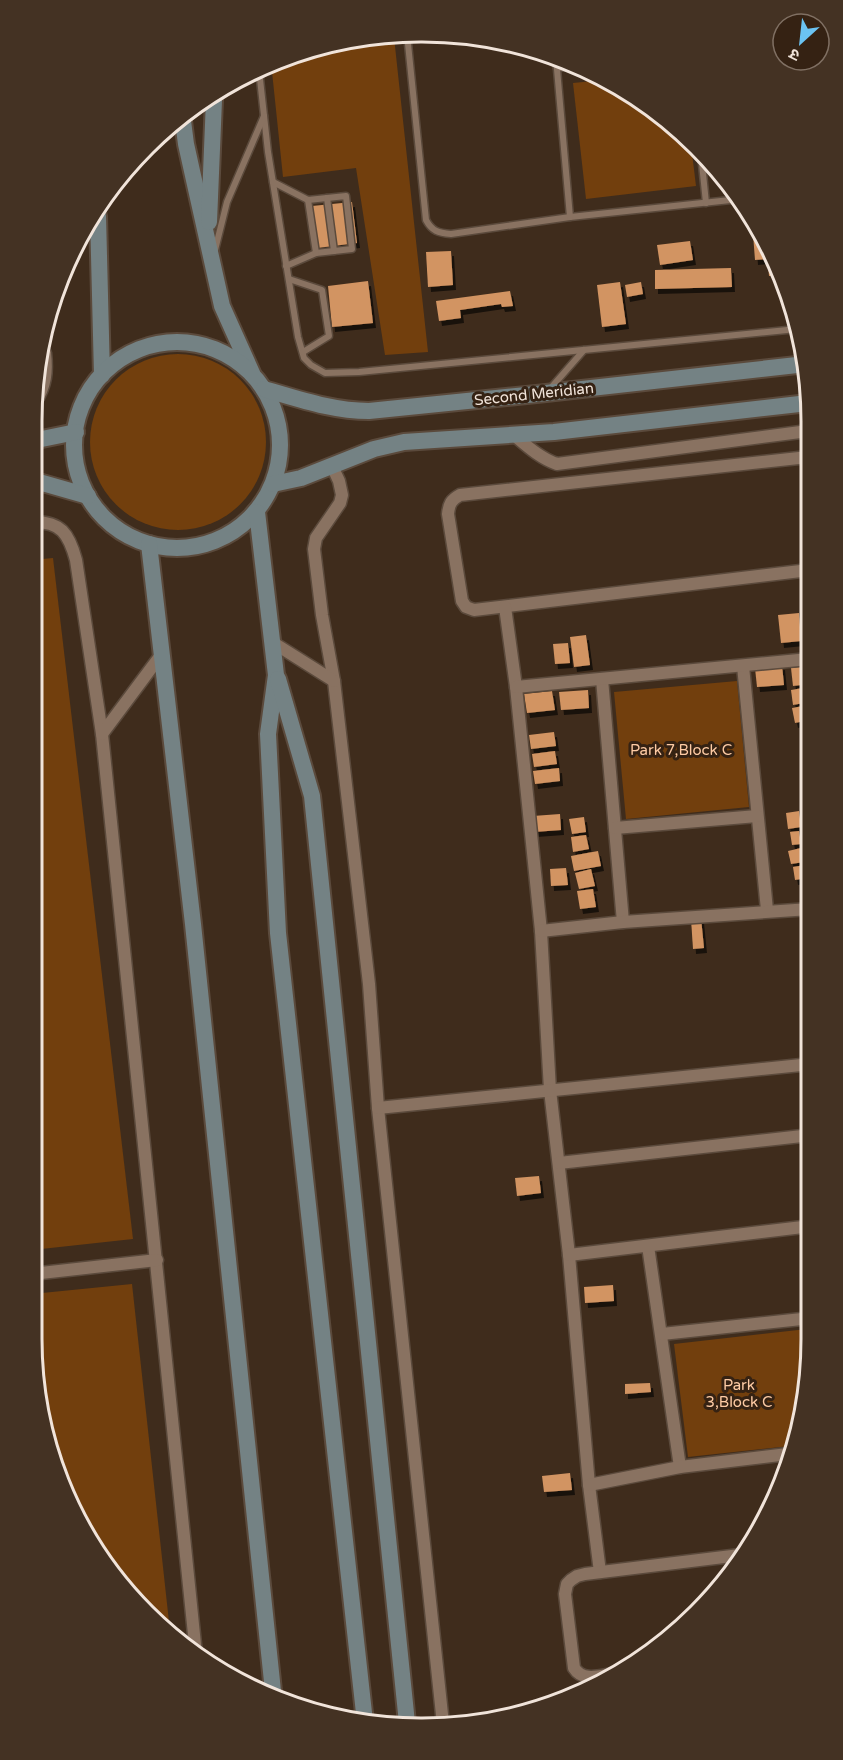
<svg xmlns="http://www.w3.org/2000/svg" width="843" height="1760" viewBox="0 0 843 1760" font-family="'Varela Round','Noto Sans Devanagari',sans-serif">
	<style>
		.green { fill: #723f0d }
		.building { fill: #d29462; filter: url(#shadow) }
		.lines { fill: none; stroke-linecap: round; stroke-linejoin: round }
		.lane-casing { stroke: #5b4a3c; stroke-width: 9 }
		.street-casing { stroke: #5b4a3c; stroke-width: 15 }
		.secondary-casing { stroke: #5b4a3c; stroke-width: 20 }
		.lane { stroke: #897261; stroke-width: 6 }
		.street { stroke: #897261; stroke-width: 12 }
		.secondary { stroke: #748284; stroke-width: 16 }
		.labels { text-anchor: middle; dominant-baseline: central; stroke-width: 6; stroke-linejoin: round; paint-order: stroke }
		.street-label { font-size: 15px; fill: #f1e4da; stroke: #352213 }
		.park-label { font-size: 15px; fill: #fecba4; stroke: #352213 }
		.rim { fill: none; stroke: #f1e4da; stroke-width: 3 }
	</style>
	<defs>
		<filter id="shadow"><feDropShadow dx="3" dy="5" stdDeviation="0" flood-color="#0009"/></filter>
	</defs>
	<rect width="100%" height="100%" fill="#3f2c1c"/>
	<g class="green">
		<path d="M394,37l34,315 -43,3 -29,-187 -73,9 -12,-115z"/>
		<path d="M603,80l56,32 32,33 5,41 -110,13 -13,-116z"/>
		<circle cx="178" cy="442" r="88"/>
		<path d="M53,558l80,681 -101,11v-690z"/>
		<path d="M737,681l12,126 -123,12 -12,-127z"/>
		<path d="M132,1284l38,347 -58,-55 -60,-112 -20,-126v-44z"/>
		<path d="M807,1329l2,20 -19,97 -102,11 -14,-113z"/>
	</g>
	<g class="building">
		<path d="M352,202l5,41 -40,5 -5,-42z"/>
		<path d="M752,221l19,32 -5,1v5l-11,1z"/>
		<path d="M690,241l3,19 -33,5 -3,-20z"/>
		<path d="M451,251l2,34 -25,2 -2,-35z"/>
		<path d="M776,263l7,12 -14,1 -1,-12z"/>
		<path d="M731,268l1,19 -77,2v-19z"/>
		<path d="M368,281l5,42 -41,4 -4,-41z"/>
		<path d="M620,282l6,42 -24,3 -5,-42z"/>
		<path d="M641,282l2,12 -16,3 -2,-12z"/>
		<path d="M510,291l3,15 -11,1 -1,-3 -41,6 1,8 -22,3 -3,-20z"/>
		<path d="M799,613l2,28 -20,2 -3,-28z"/>
		<path d="M586,635l4,30 -16,2 -4,-30z"/>
		<path d="M568,643l2,20 -15,1 -2,-20z"/>
		<path d="M782,665l2,20 -27,2 -2,-19z"/>
		<path d="M809,666v18l-16,2 -2,-18z"/>
		<path d="M809,687v15l-16,3 -2,-15z"/>
		<path d="M588,690l1,18 -28,2 -2,-18z"/>
		<path d="M552,691l3,19 -28,3 -3,-19z"/>
		<path d="M809,705v15l-14,3 -3,-15z"/>
		<path d="M554,732l2,14 -25,3 -2,-14z"/>
		<path d="M555,751l2,13 -23,3 -2,-13z"/>
		<path d="M559,768l1,13 -25,3 -2,-13z"/>
		<path d="M799,811l2,16 -13,2 -2,-16z"/>
		<path d="M560,814l1,16 -27,2 -1,-16z"/>
		<path d="M584,817l2,15 -14,2 -3,-15z"/>
		<path d="M799,831l2,13 -9,1 -2,-13z"/>
		<path d="M586,835l3,14 -16,3 -2,-15z"/>
		<path d="M801,848l3,14 -13,2 -3,-13z"/>
		<path d="M598,851l3,15 -27,5 -3,-15z"/>
		<path d="M805,865l2,13 -12,2 -2,-13z"/>
		<path d="M566,868l2,17 -17,1 -1,-17z"/>
		<path d="M591,869l4,17 -16,3 -4,-16z"/>
		<path d="M593,889l3,18 -16,2 -3,-18z"/>
		<path d="M701,918l3,30 -11,1 -2,-30z"/>
		<path d="M539,1176l2,17 -24,3 -2,-18z"/>
		<path d="M613,1285l1,16 -29,2 -1,-16z"/>
		<path d="M650,1383l1,9 -26,2v-10z"/>
		<path d="M570,1473l2,17 -28,2 -2,-16z"/>
	</g>
	<g class="lines">
		<g class="lane-casing">
			<g id="lane">
				<path d="M407,34l19,186c6,11 12,13 25,14l119,-17 170,-18"/>
				<path d="M556,58l14,159"/>
				<path d="M557,68l22,-2"/>
				<path d="M259,70l9,82 30,185 6,21 7,7 14,8 34,-1 438,-43"/>
				<path d="M701,154l5,49"/>
				<path d="M273,182l35,18 38,-4 6,53 -36,4 -30,13"/>
				<path d="M327,198l7,53"/>
				<path d="M308,200l8,53"/>
				<path d="M215,250l12,-48 37,-86"/>
				<path d="M289,279l33,11 7,46 -26,16"/>
				<path d="M549,390l35,-40"/>
			</g>
		</g>
		<g class="street-casing">
			<g id="street">
				<path d="M35,402c11,-16 12,-31 10,-49"/>
				<path d="M514,435c13,11 26,23 43,29l251,-33"/>
				<path d="M808,457l-348,38c-9,5 -11,9 -12,19l14,87 4,6 8,3 335,-40"/>
				<path d="M332,466l7,15 3,14 -2,8 -24,35 -2,11 8,66 12,66 35,303 9,124 65,616"/>
				<path d="M32,522c29,-1 37,12 44,38l26,174 94,920"/>
				<path d="M505,607l11,80 25,244 9,159 19,165 20,230 11,87"/>
				<path d="M272,642l62,39"/>
				<path d="M743,666l24,244"/>
				<path d="M602,679l21,243"/>
				<path d="M516,687l293,-28"/>
				<path d="M102,734l59,-79"/>
				<path d="M615,828l142,-12"/>
				<path d="M541,931l82,-9 187,-13"/>
				<path d="M378,1108l433,-44"/>
				<path d="M559,1163l252,-28"/>
				<path d="M809,1227l2,19"/>
				<path d="M648,1246l32,221"/>
				<path d="M569,1255l242,-29"/>
				<path d="M32,1274l125,-14"/>
				<path d="M662,1334l149,-16"/>
				<path d="M589,1485l91,-18 108,-13"/>
				<path d="M613,1674c-14,2 -30,8 -39,-6l-9,-74 2,-10 4,-4 6,-4 8,-2 155,-19"/>
			</g>
		</g>
		<g class="secondary-casing">
			<g id="secondary">
				<path d="M183,121l3,23 36,162 30,67"/>
				<path d="M98,216l4,159"/>
				<path d="M209,222l5,-122"/>
				<circle cx="177" cy="445" r="103"/>
				<path d="M264,389c35,10 69,22 105,22l177,-18 260,-29"/>
				<path d="M32,441l44,-9"/>
				<path d="M32,480l56,16"/>
				<path d="M273,484l28,-6 73,-29 30,-7 150,-10 254,-29"/>
				<path d="M257,512l19,163 -8,59 10,199 87,789"/>
				<path d="M149,544l44,380 80,767"/>
				<path d="M278,679l34,117 95,927"/>
			</g>
		</g>
		<use href="#lane" class="lane"/>
		<use href="#street" class="street"/>
		<use href="#secondary" class="secondary"/>
	</g>
	<g class="labels">
		<g class="street-label">
			<text transform="translate(534 394) rotate(-6)">Second Meridian</text>
		</g>
		<g class="park-label">
			<text x="681" y="750">Park 7,Block C</text>
			<text x="739" y="1385">Park<tspan x="739" dy="17">3,Block C</tspan></text>
		</g>
	</g>
	<path d="M0 0H843V1760H0ZM421 42H422A379 379 0 0 1 801 421V1339A379 379 0 0 1 422 1718H421A379 379 0 0 1 42 1339V421A379 379 0 0 1 421 42Z" fill="#443223" fill-rule="evenodd"/>
	<path class="rim" d="M421 42H422A379 379 0 0 1 801 421V1339A379 379 0 0 1 422 1718H421A379 379 0 0 1 42 1339V421A379 379 0 0 1 421 42Z"/>
	<g transform="translate(801 42) rotate(207)"><circle r="28" fill="#352213" stroke="#807063" stroke-width="1.5"/>
	<path d="M0-4.5L10 22L0 15L-10 22Z" fill="#6bc3f2"/>
	<text y="-9" font-size="16" font-weight="bold" text-anchor="middle" fill="#f1e4da">उ</text>
	</g>
</svg>
